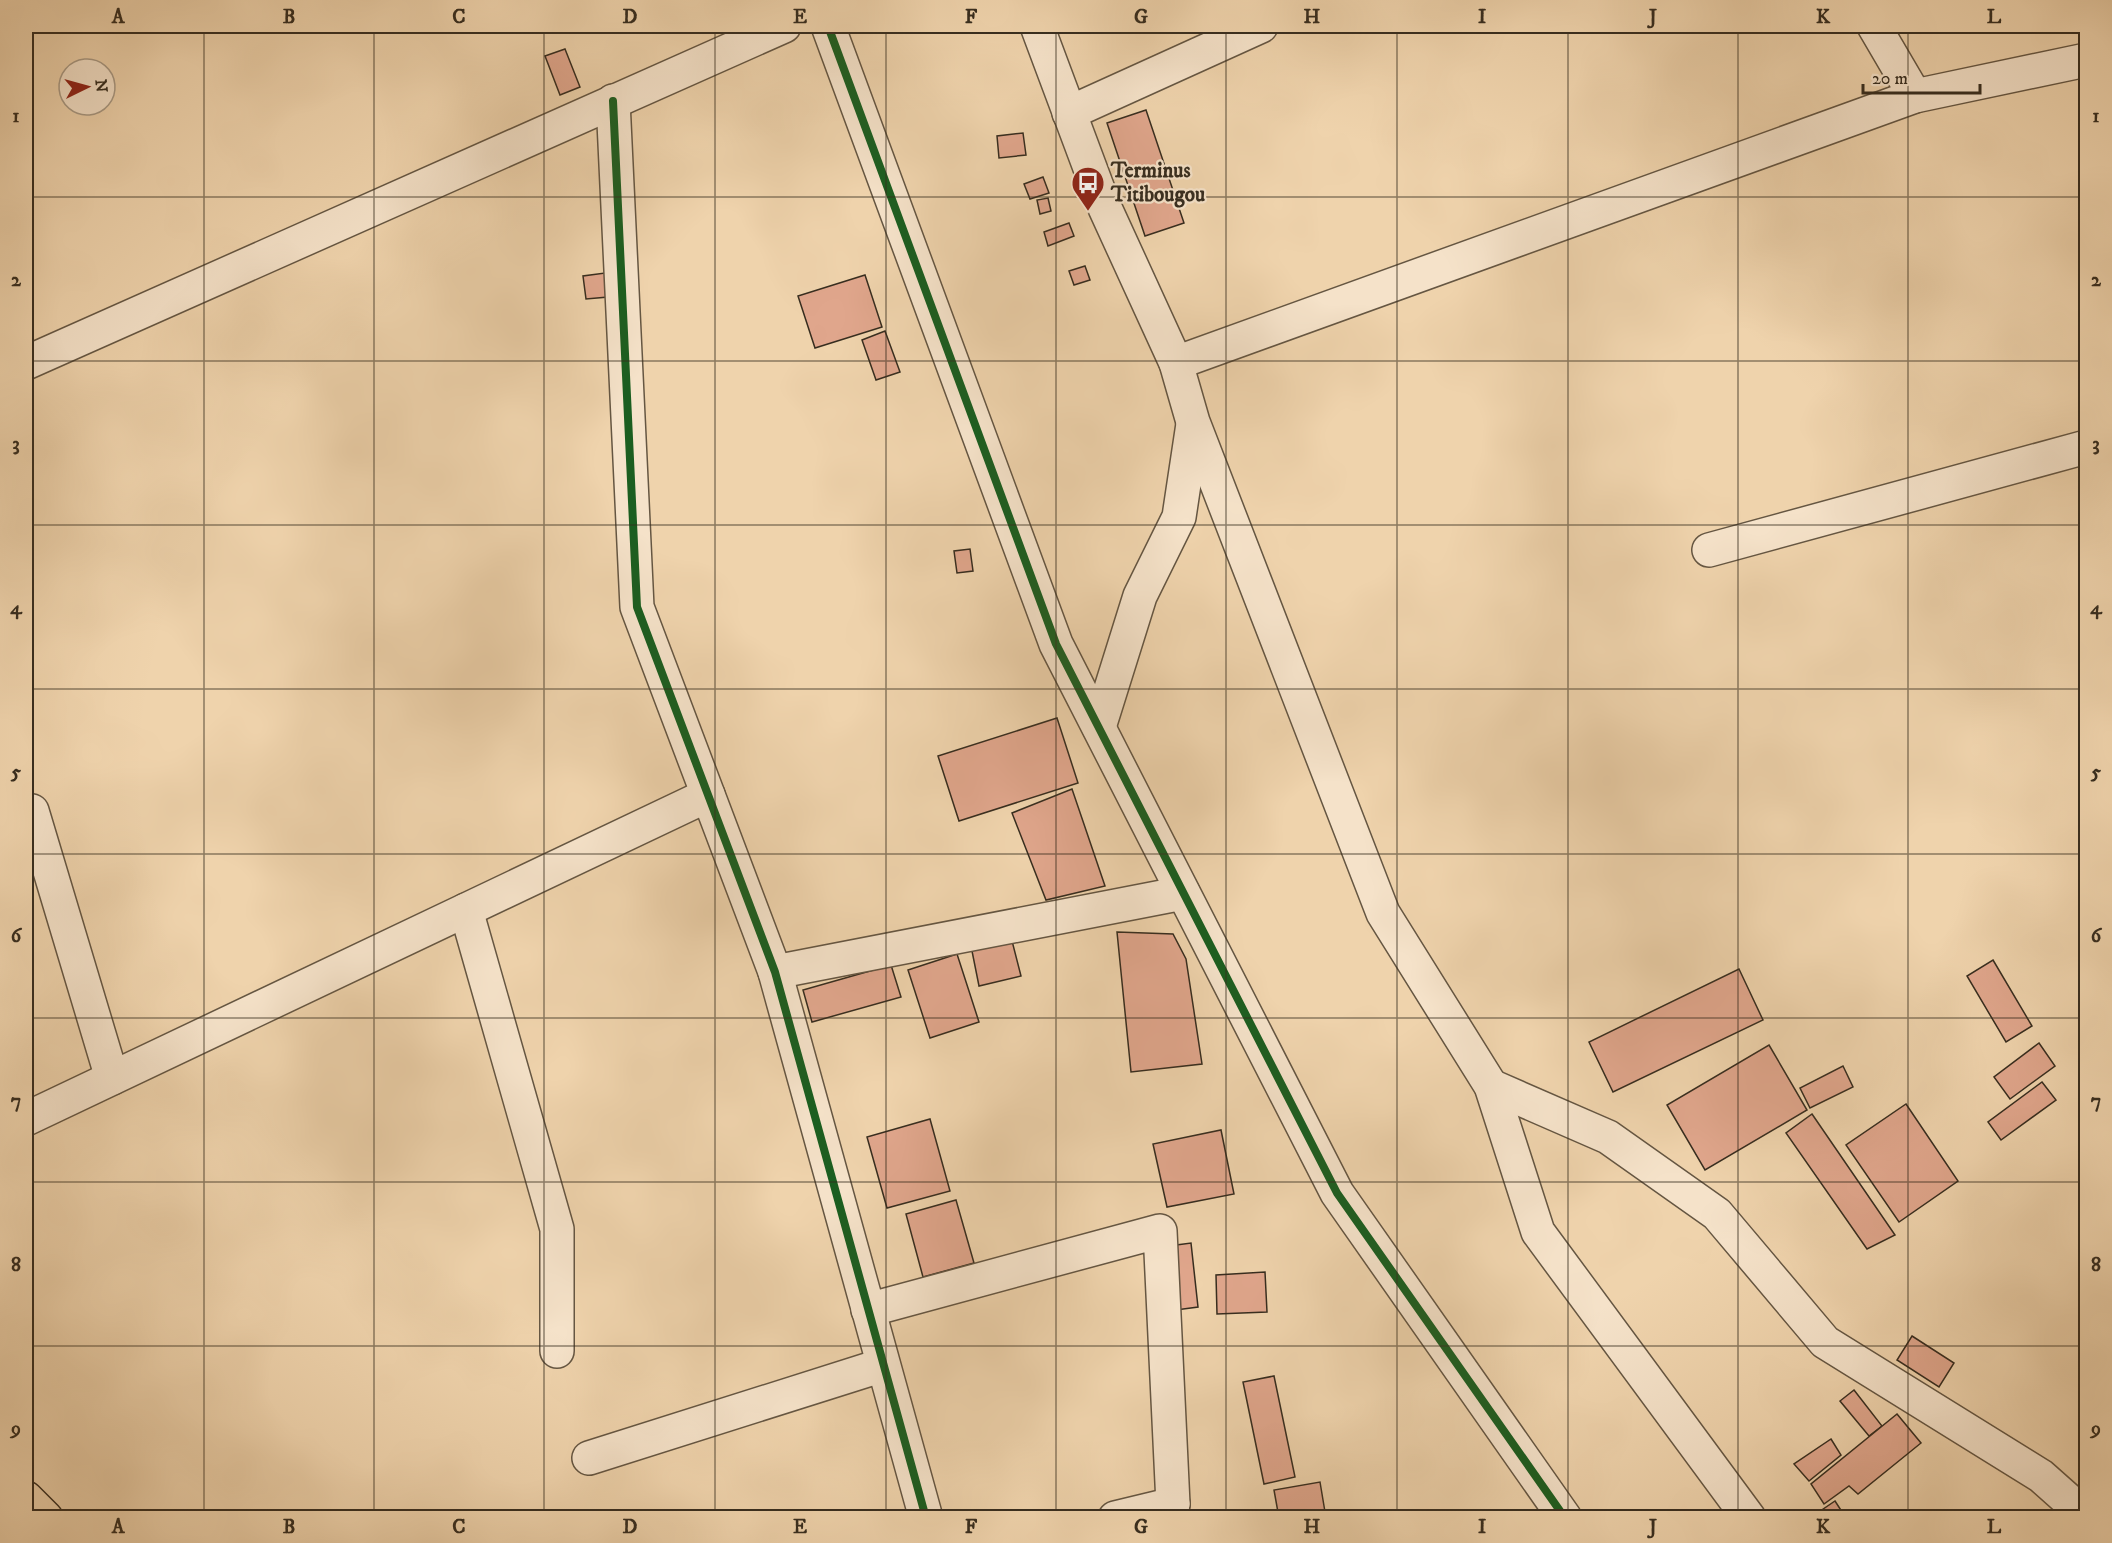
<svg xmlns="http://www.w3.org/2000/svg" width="2112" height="1543" viewBox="0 0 2112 1543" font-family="'IM FELL DW Pica',serif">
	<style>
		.building { fill: #e0a68c; stroke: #372d1f; stroke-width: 1.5 }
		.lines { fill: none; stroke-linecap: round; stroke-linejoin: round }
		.minor-casing { stroke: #655642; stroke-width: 36 }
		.major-casing { stroke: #372d1f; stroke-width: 36 }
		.minor { stroke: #f5e2c9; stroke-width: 33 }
		.major { stroke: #efd3ac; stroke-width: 33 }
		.cycleway-casing { stroke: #f5e2c9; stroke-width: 11 }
		.cycleway { stroke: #1b5e20; stroke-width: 8 }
		.grid { fill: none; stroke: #372d1f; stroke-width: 1.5; stroke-opacity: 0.55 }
		.labels { text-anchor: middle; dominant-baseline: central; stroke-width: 4.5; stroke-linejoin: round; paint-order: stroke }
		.poi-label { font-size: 21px; font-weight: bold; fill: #372d1f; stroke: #f5e2c9; text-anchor: start }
		.neatline { fill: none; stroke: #372d1f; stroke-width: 2 }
		.grid-label { font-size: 20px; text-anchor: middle; font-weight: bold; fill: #372d1f }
	</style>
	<rect width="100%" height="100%" fill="#efd3ac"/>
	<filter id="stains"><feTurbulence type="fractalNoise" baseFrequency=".00333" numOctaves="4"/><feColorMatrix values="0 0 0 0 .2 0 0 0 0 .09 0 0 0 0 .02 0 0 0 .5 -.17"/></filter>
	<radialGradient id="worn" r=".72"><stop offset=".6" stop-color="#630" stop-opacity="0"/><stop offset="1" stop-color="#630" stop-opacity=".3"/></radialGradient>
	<g class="building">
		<path d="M565,49l15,38 -20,8 -15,-39z"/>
		<path d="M1146,110l38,113 -39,13 -38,-113z"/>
		<path d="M1023,133l3,22 -27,3 -2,-22z"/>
		<path d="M1043,177l6,16 -19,6 -6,-15z"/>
		<path d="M1048,198l3,13 -11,3 -3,-14z"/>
		<path d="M1069,223l5,13 -26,10 -4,-14z"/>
		<path d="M1085,266l5,14 -16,5 -5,-14z"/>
		<path d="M605,273l3,24 -22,2 -3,-23z"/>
		<path d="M865,275l17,52 -67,21 -17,-52z"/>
		<path d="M885,331l15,41 -24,8 -14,-40z"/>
		<path d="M970,549l3,22 -16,2 -3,-22z"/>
		<path d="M1057,718l21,65 -119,38 -21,-65z"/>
		<path d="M1072,789l33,97 -59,14 -34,-87z"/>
		<path d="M1117,932l56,2 13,25 16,105 -71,8z"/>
		<path d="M1011,937l10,39 -42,10 -8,-40z"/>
		<path d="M957,954l22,68 -49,16 -22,-68z"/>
		<path d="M1993,960l39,66 -26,16 -39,-66z"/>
		<path d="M891,965l10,32 -89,25 -9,-32z"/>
		<path d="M1739,969l24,51 -150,72 -24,-50z"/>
		<path d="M2039,1043l16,23 -45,33 -16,-22z"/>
		<path d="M1769,1045l38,65 -102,60 -38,-65z"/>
		<path d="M1843,1066l10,21 -43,21 -10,-20z"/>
		<path d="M2042,1082l14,18 -55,40 -13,-18z"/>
		<path d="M1906,1104l52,77 -59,41 -53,-77z"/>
		<path d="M1812,1114l83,121 -28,14 -81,-116z"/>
		<path d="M930,1119l20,72 -63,17 -20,-71z"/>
		<path d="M1221,1130l13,64 -67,13 -14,-63z"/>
		<path d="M956,1200l18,63 -51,14 -17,-63z"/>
		<path d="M1191,1243l7,64 -22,3 -7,-64z"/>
		<path d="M1265,1272l2,40 -50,2 -1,-39z"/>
		<path d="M1912,1336l42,27 -15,24 -42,-27z"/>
		<path d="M1274,1376l21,101 -31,7 -21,-102z"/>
		<path d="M1854,1390l28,36 -13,10 -29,-35z"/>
		<path d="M1897,1414l24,29 -63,51 -9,-8 -25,18 -13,-20z"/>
		<path d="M1831,1439l10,16 -32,26 -15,-17z"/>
		<path d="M1320,1482l6,36h-47l-5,-28z"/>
		<path d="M1835,1501l11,17h-36z"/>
	</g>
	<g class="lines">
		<g class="minor-casing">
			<g id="minor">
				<path d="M828,26l228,618 281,549 228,325"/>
				<path d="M1037,26l68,182 71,155 17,59 190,491 108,173 47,146 211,286"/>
				<path d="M1874,26l41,70"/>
				<path d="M613,101l24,506 138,365 151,546"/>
				<path d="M1069,113l192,-87"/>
				<path d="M26,363l758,-337"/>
				<path d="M1176,363l739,-267 171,-36"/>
				<path d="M1709,550l377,-103"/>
				<path d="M1099,727l41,-131 39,-79 14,-93"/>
				<path d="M32,811l80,267"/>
				<path d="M466,910l91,319v122"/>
				<path d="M775,972l408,-79"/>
				<path d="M1491,1086l117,51 109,77 108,128 216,134 45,40"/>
				<path d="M26,1119l682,-324"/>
				<path d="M868,1310l292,-79 13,273 -8,14"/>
				<path d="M589,1458l294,-93"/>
				<path d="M1115,1518l58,-14"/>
			</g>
		</g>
		<g class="major-casing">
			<path id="major" d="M26,1498l20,20"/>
		</g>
		<use href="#minor" class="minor"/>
		<use href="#major" class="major"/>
		<g class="cycleway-casing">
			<g id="cycleway">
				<path d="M828,26l228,618 281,549 228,325"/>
				<path d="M613,101l24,506 138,365 151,546"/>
			</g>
		</g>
		<use href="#cycleway" class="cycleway"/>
	</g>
	<path class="grid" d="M204,26v1492M374,26v1492M544,26v1492M715,26v1492M886,26v1492M1056,26v1492M1226,26v1492M1397,26v1492M1568,26v1492M1738,26v1492M1908,26v1492M26,197h2060M26,361h2060M26,525h2060M26,689h2060M26,854h2060M26,1018h2060M26,1182h2060M26,1346h2060"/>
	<defs>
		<g id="bus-pin" transform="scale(1.725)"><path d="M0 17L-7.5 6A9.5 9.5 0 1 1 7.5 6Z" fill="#8f2418" stroke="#f5e2c9"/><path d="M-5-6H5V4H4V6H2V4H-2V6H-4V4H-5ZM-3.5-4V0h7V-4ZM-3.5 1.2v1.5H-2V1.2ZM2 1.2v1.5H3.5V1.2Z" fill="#fff"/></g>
	</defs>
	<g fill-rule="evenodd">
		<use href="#bus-pin" x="1088" y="183"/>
	</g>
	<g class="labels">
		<g class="poi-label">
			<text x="1111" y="171">Terminus<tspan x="1111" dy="24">Titibougou</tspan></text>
		</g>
	</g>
	<rect width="2112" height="1543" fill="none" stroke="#efd3ac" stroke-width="66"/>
	<g transform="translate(87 87) rotate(85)"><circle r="28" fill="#f5e2c9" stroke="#a99a85" stroke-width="1.5"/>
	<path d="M0-4.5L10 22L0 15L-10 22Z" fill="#8f2418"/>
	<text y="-9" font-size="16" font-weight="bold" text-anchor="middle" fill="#372d1f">N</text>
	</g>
	<path d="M1863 84v9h117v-9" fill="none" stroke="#372d1f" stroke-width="3"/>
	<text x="1872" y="84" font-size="18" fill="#372d1f" stroke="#f5e2c9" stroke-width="4.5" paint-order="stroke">20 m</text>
	<rect x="33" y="33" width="2046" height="1477" class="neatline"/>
	<g class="grid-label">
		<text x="118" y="23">A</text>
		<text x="289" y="23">B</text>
		<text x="459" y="23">C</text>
		<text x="630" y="23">D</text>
		<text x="800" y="23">E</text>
		<text x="971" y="23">F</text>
		<text x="1141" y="23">G</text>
		<text x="1312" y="23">H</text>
		<text x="1482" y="23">I</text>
		<text x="1653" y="23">J</text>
		<text x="1823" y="23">K</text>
		<text x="1994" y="23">L</text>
		<text x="16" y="122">1</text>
		<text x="2096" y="122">1</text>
		<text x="16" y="286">2</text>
		<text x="2096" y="286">2</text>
		<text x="16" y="450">3</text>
		<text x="2096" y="450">3</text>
		<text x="16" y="614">4</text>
		<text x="2096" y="614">4</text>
		<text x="16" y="778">5</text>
		<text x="2096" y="778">5</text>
		<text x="16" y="942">6</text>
		<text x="2096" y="942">6</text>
		<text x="16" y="1107">7</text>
		<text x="2096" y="1107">7</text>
		<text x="16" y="1271">8</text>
		<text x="2096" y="1271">8</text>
		<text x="16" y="1435">9</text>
		<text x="2096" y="1435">9</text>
		<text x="118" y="1533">A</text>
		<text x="289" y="1533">B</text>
		<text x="459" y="1533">C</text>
		<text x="630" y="1533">D</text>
		<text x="800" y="1533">E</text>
		<text x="971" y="1533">F</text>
		<text x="1141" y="1533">G</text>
		<text x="1312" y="1533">H</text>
		<text x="1482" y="1533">I</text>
		<text x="1653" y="1533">J</text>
		<text x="1823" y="1533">K</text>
		<text x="1994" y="1533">L</text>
	</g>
	<rect width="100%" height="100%" filter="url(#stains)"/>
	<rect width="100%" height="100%" fill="url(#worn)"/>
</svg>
